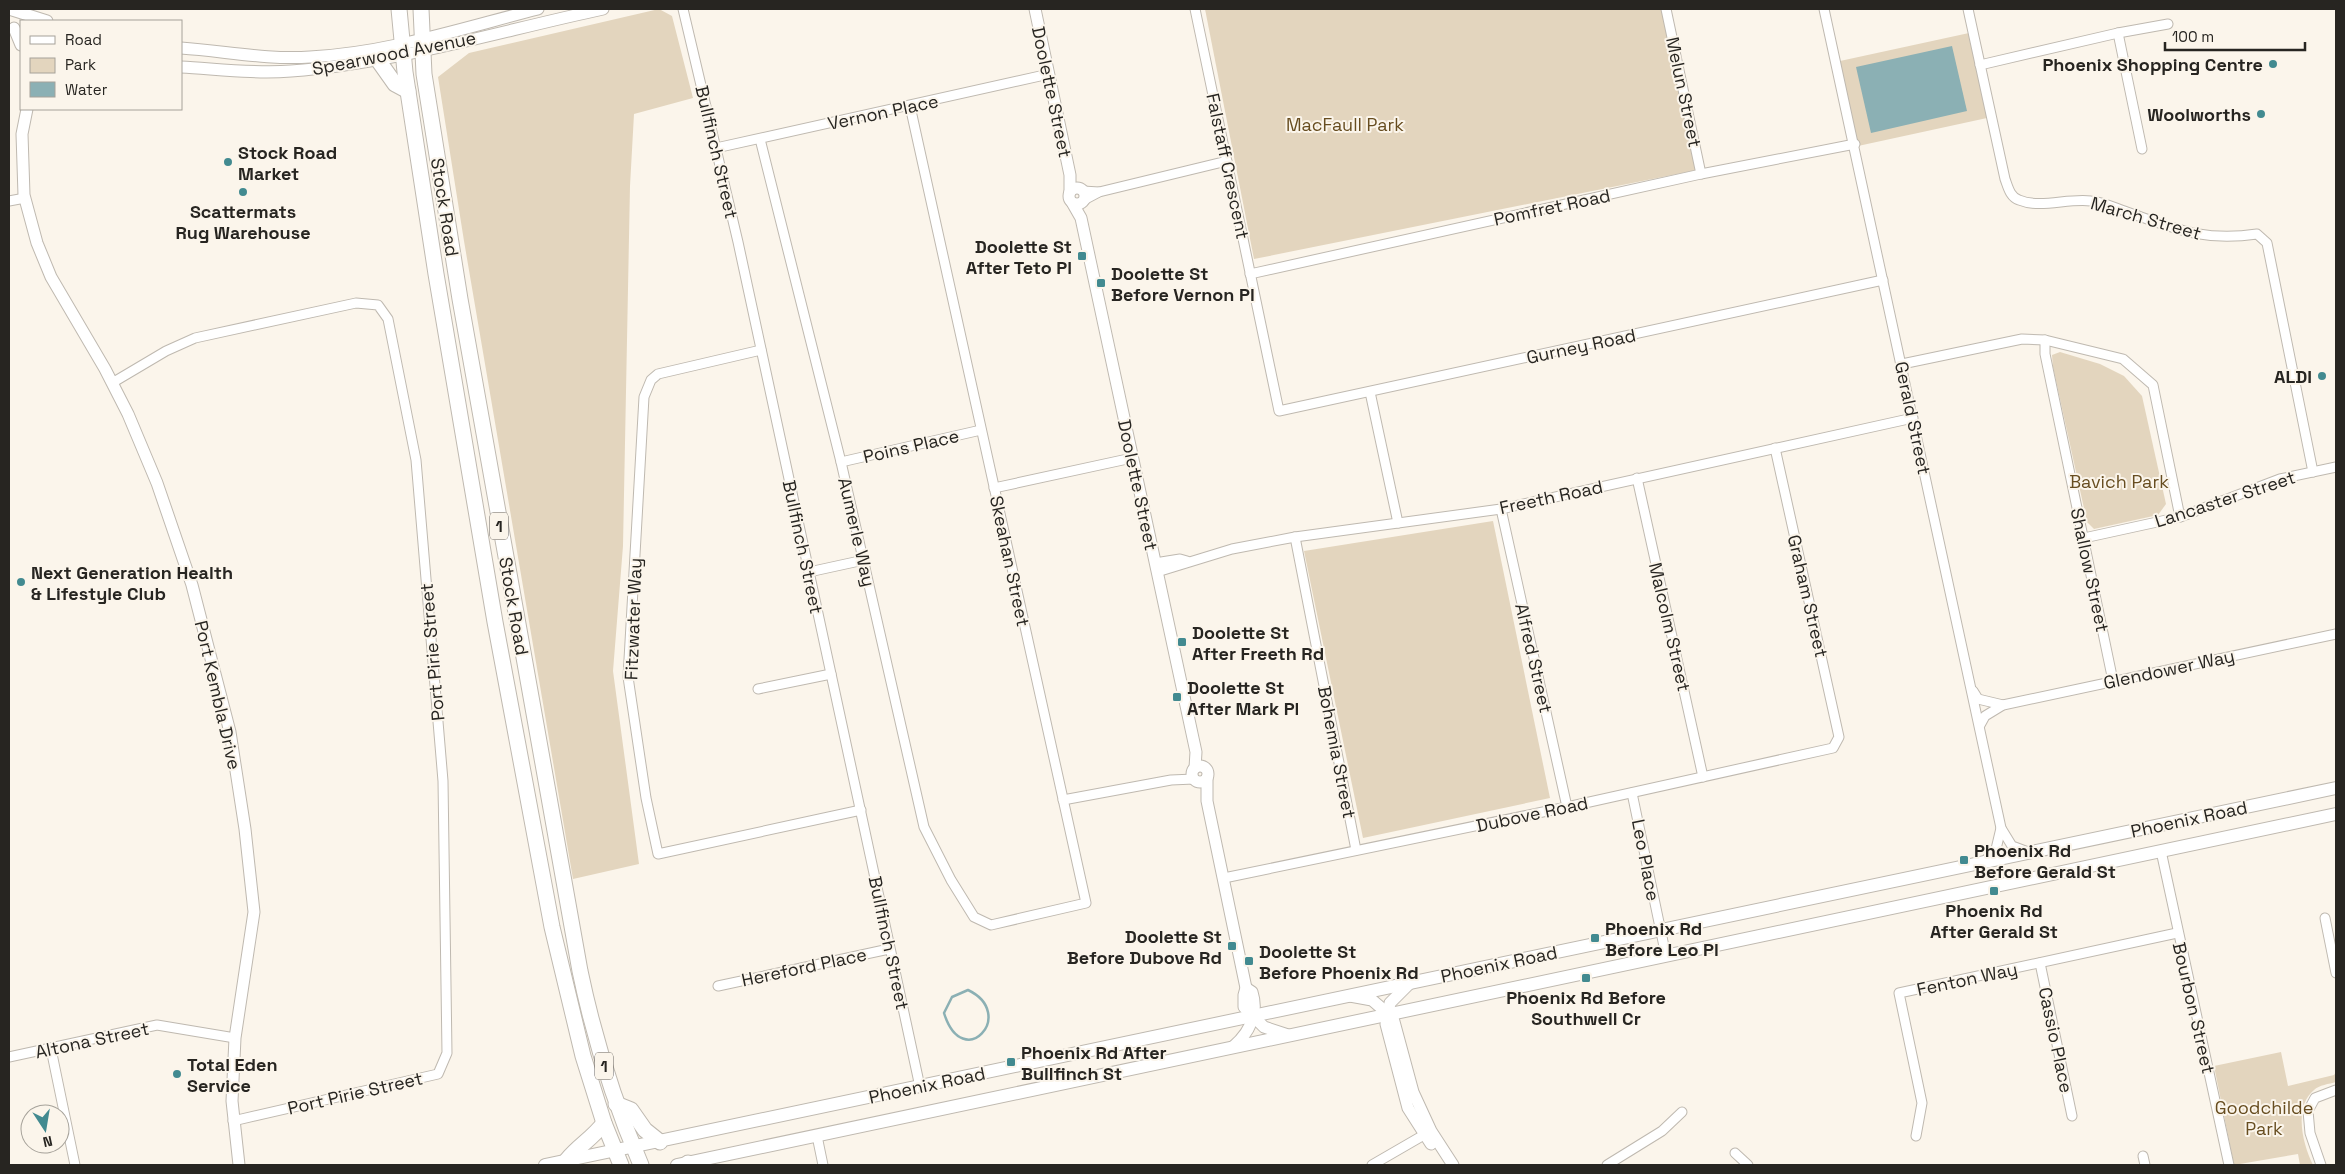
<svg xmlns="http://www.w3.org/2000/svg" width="2345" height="1174" viewBox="0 0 2345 1174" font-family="'Space Grotesk',sans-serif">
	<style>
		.green { fill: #e3d5be }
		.water { fill: #8bb0b4 }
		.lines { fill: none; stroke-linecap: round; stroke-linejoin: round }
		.stream { stroke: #8bb0b4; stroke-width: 2.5 }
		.street-casing { stroke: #bfb9b0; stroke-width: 11 }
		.secondary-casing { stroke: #bfb9b0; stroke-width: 13 }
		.primary-casing { stroke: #bfb9b0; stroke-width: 14 }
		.highway-casing { stroke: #bfb9b0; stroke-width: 17 }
		.street { stroke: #fff; stroke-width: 9 }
		.secondary { stroke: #fff; stroke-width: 11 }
		.primary { stroke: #fff; stroke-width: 12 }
		.highway { stroke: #fff; stroke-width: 15 }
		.poi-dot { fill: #428a90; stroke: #fbf5eb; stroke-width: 2 }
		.labels { text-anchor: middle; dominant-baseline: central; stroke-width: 4; stroke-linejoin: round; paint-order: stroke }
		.shield { fill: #fbf5eb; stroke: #67635e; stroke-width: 1 }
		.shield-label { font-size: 16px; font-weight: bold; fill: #272521 }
		.street-label { font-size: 18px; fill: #272521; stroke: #fbf5eb }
		.poi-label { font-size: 18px; font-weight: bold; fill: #272521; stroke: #fbf5eb; text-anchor: start }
		.park-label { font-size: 18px; fill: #674d20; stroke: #fbf5eb }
	</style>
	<rect width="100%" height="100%" fill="#fbf5eb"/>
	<g class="green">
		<path d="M659,9l13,7 21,82 -59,16 -4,72 -7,360 -10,125 26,193 -66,15 -109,-638 -26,-164 31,-24z"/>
		<path d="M1205,9h457l35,161 -443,89z"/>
		<path d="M1969,33l18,85 -129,28 -18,-85z"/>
		<path d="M2060,352l40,12 24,12 18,20 24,108 -8,11 -64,14 -7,-7 -34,-155 -1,-12z"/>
		<path d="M1493,521l57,277 -187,40 -59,-287z"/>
		<path d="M2281,1052l7,34 46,-11 2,-3v10c-7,2 -17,3 -22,8 -21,17 -11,55 -1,75h-13l-2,-11 -64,11 -20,-99z"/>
	</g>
	<path class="water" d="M1952,46l15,65 -96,22 -15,-66z"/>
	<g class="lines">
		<path class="stream" d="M968,990c50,24 -5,84 -24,23l8,-16z"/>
		<g class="street-casing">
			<g id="street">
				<path d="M683,9l55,233 182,845"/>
				<path d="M1195,9l84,402 604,-131"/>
				<path d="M1666,9l35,165"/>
				<path d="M1824,9l177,819 11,18 16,6"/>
				<path d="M1968,9l37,170c3,8 5,18 14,21 22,9 48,-2 72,1 12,1 24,7 36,11 49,17 77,30 130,22l10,9 46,229"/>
				<path d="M2118,33l24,116"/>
				<path d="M1980,65l138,-32 50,-9"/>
				<path d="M760,139l81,323 83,365 27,53 23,37 17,8 95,-22 -176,-797"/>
				<path d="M716,148l333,-74"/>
				<path d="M1083,191l16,1"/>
				<path d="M1084,200l15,-8 128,-31"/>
				<path d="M9,201l16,-3"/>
				<path d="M1250,274l451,-100 154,-30"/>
				<path d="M2045,340v14l68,327"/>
				<path d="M761,350l-103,24 -7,6 -7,17 -16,280 18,121 12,56 203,-44"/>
				<path d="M1902,364l120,-25 23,1 78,19 30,26 27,132"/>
				<path d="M112,383l54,-32 29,-13 161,-35 22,2 10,14 28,141 27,321 4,272 -9,21 -205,47"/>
				<path d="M1370,392l28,131"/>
				<path d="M841,462l140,-32"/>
				<path d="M1637,478l66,299"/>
				<path d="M994,488l138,-30"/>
				<path d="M1501,509l66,298"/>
				<path d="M1295,537l61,313"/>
				<path d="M2084,538l96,-21 100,-38 56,-12"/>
				<path d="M1155,563l25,-4 7,2"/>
				<path d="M809,572l55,-12"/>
				<path d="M1157,572l75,-23 63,-12 206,-28 412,-91"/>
				<path d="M758,689l73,-15"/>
				<path d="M1973,691l5,8 25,6"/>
				<path d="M1980,725l5,-9 18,-11 333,-71"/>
				<path d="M1632,793l34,163"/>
				<path d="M1063,800l108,-20 23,-1"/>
				<path d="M2161,851l68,314"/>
				<path d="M1985,861l11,-12 5,-21"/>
				<path d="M1224,878l343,-71 266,-59 6,-11 -64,-289"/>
				<path d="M2325,918l11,55"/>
				<path d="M2040,963l32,153"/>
				<path d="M718,986l171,-37"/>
				<path d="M51,1049l24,116"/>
				<path d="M9,1057l148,-32 78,13"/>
				<path d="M817,1136l6,29"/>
				<path d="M1916,1136l6,-33 -23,-110 278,-60"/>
				<path d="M1735,1153l13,12"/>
				<path d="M2143,1156l2,9"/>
				<path d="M1372,1165l57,-33"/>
				<path d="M1607,1165l55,-34 20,-19"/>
				<path d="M2321,1165l-11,-32 -2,-22 7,-13 21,-8"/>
			</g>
		</g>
		<g class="secondary-casing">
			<g id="secondary">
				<path d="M9,9l38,12"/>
				<path d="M1035,9l35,166v17"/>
				<path d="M14,28l7,17"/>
				<path d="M181,48c44,3 86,12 129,9 78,-4 153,-29 228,-48"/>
				<path d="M181,67c36,2 74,7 110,4 106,-8 209,-40 312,-62"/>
				<path d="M27,109l-5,25 2,61 13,48 14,34 54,92 23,45 29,69 35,102 38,147 15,97 9,83 -19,126 -3,63 7,64"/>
				<circle cx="1077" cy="196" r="8"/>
				<path d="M1073,204l8,14 9,42 106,492 -1,16"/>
				<circle cx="1200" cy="774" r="8"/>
				<path d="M1207,778v23l39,187 -2,7v12l20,20 24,8"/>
				<path d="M1409,984l-19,19 -4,21 22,84 23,36"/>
				<path d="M1350,996l22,4 21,18 20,74 18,39 22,34"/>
				<path d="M1233,1047c16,-14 26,-33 19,-55l-6,-4"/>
			</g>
		</g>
		<g class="primary-casing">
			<g id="primary">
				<path d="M545,1165l1791,-377"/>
				<path d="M677,1165l1659,-351"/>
			</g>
		</g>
		<g class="highway-casing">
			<g id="highway">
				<path d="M399,9l6,63 31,202 59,348 57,305 31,129 21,67 17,42"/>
				<path d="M421,9l3,65 36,225 120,672c14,67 34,131 61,194"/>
				<path d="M378,60l17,24 13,7"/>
				<path d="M616,1104l15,6 14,20 15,12"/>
				<path d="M567,1160c11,-14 26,-22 37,-37"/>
				<path d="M686,1165l2,-2"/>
			</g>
		</g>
		<use href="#street" class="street"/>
		<use href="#secondary" class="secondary"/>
		<use href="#primary" class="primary"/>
		<use href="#highway" class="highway"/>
	</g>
	<g class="poi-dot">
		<circle cx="2273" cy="64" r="5"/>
		<circle cx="2261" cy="114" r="5"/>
		<circle cx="228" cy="162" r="5"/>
		<circle cx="243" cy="192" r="5"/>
		<rect x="1077" y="251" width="10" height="10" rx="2.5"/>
		<rect x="1096" y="278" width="10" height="10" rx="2.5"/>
		<circle cx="2322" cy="376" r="5"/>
		<circle cx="21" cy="582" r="5"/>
		<rect x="1177" y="637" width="10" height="10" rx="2.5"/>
		<rect x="1172" y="692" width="10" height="10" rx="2.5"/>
		<rect x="1959" y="855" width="10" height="10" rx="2.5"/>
		<rect x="1989" y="886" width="10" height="10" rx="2.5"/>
		<rect x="1590" y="933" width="10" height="10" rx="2.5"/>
		<rect x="1227" y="941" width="10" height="10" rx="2.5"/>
		<rect x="1244" y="956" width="10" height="10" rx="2.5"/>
		<rect x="1581" y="973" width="10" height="10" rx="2.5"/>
		<rect x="1006" y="1057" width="10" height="10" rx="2.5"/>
		<circle cx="177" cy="1074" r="5"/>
	</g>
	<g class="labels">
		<g class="shield">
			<rect x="490" y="512.5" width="18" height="27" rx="4"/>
			<rect x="595" y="1052.5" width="18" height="27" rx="4"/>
		</g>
		<g class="shield-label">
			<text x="499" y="526">1</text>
			<text x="604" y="1066">1</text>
		</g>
		<g class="street-label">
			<text transform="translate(394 53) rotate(-11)">Spearwood Avenue</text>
			<text transform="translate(1052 92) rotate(78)">Doolette Street</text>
			<text transform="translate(1684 92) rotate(78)">Melun Street</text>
			<text transform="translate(883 112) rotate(-12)">Vernon Place</text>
			<text transform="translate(717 152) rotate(77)">Bullfinch Street</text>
			<text transform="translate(1228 166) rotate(78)">Falstaff Crescent</text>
			<text transform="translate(445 207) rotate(81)">Stock Road</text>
			<text transform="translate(1552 207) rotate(-12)">Pomfret Road</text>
			<text transform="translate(2146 218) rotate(16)">March Street</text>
			<text transform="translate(1581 346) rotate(-12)">Gurney Road</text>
			<text transform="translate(1913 418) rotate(78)">Gerald Street</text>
			<text transform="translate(911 446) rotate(-13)">Poins Place</text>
			<text transform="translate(1138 485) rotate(78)">Doolette Street</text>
			<text transform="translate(1551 497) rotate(-12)">Freeth Road</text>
			<text transform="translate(2225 499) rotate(-18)">Lancaster Street</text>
			<text transform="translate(857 532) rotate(77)">Aumerle Way</text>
			<text transform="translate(803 547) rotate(78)">Bullfinch Street</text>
			<text transform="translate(1010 561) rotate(78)">Skeahan Street</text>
			<text transform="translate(2090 570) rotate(78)">Shallow Street</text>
			<text transform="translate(1808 596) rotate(77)">Graham Street</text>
			<text transform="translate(514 606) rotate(80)">Stock Road</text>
			<text transform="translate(633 619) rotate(-88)">Fitzwater Way</text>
			<text transform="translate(1670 627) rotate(77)">Malcolm Street</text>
			<text transform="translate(432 652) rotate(-95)">Port Pirie Street</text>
			<text transform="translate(1534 658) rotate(77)">Alfred Street</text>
			<text transform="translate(2169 669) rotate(-12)">Glendower Way</text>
			<text transform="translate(218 695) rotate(77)">Port Kembla Drive</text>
			<text transform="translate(1337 752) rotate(79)">Bohemia Street</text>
			<text transform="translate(1532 814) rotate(-12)">Dubove Road</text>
			<text transform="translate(2189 819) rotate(-12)">Phoenix Road</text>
			<text transform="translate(1646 860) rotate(79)">Leo Place</text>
			<text transform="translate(889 943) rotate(78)">Bullfinch Street</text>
			<text transform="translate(1499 964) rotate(-12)">Phoenix Road</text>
			<text transform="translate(804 967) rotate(-12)">Hereford Place</text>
			<text transform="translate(1967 979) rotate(-12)">Fenton Way</text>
			<text transform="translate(2194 1008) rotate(77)">Bourbon Street</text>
			<text transform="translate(92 1040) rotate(-12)">Altona Street</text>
			<text transform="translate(2056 1040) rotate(78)">Cassio Place</text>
			<text transform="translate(927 1085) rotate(-12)">Phoenix Road</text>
			<text transform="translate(355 1093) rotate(-13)">Port Pirie Street</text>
		</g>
		<g class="poi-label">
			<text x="2263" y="64" text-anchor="end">Phoenix Shopping Centre</text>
			<text x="2251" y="114" text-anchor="end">Woolworths</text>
			<text x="238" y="152">Stock Road<tspan x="238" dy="21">Market</tspan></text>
			<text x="243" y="211" text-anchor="middle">Scattermats<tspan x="243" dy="21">Rug Warehouse</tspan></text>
			<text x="1072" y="246" text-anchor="end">Doolette St<tspan x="1072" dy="21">After Teto Pl</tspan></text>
			<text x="1111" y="273">Doolette St<tspan x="1111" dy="21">Before Vernon Pl</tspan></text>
			<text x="2312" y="376" text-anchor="end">ALDI</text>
			<text x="31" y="572">Next Generation Health<tspan x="31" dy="21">&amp; Lifestyle Club</tspan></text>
			<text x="1192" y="632">Doolette St<tspan x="1192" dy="21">After Freeth Rd</tspan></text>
			<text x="1187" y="687">Doolette St<tspan x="1187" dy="21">After Mark Pl</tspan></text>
			<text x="1974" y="850">Phoenix Rd<tspan x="1974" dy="21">Before Gerald St</tspan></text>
			<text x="1994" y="910" text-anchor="middle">Phoenix Rd<tspan x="1994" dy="21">After Gerald St</tspan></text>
			<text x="1605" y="928">Phoenix Rd<tspan x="1605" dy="21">Before Leo Pl</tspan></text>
			<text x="1222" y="936" text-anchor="end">Doolette St<tspan x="1222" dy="21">Before Dubove Rd</tspan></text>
			<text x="1259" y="951">Doolette St<tspan x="1259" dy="21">Before Phoenix Rd</tspan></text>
			<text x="1586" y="997" text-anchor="middle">Phoenix Rd Before<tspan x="1586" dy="21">Southwell Cr</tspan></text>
			<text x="1021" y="1052">Phoenix Rd After<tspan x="1021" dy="21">Bullfinch St</tspan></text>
			<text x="187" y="1064">Total Eden<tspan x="187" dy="21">Service</tspan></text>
		</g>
		<g class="park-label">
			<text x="1345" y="124">MacFaull Park</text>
			<text x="2119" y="481">Bavich Park</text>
			<text x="2264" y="1107">Goodchilde<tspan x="2264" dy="21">Park</tspan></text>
		</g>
	</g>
	<rect width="2345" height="1174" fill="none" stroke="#272521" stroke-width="20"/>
	<rect x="20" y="20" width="162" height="90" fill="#fbf5eb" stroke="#a6a29a"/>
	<rect x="30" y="36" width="25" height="8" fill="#ffffff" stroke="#a6a29a"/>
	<text x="65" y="45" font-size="15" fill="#272521">Road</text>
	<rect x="30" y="58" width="25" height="15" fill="#e3d5be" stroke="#a6a29a"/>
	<text x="65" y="70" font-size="15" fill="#272521">Park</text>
	<rect x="30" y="82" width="25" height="15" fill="#8bb0b4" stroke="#a6a29a"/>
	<text x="65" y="95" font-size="15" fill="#272521">Water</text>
	<g transform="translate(45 1129) rotate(168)"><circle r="24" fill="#fbf5eb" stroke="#a6a29a"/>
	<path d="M0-4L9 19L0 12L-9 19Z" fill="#428a90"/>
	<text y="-8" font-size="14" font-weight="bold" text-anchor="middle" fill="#272521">N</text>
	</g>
	<path d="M2165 42v8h140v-8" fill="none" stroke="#272521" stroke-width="2.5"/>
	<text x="2172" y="42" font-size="15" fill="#272521" stroke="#fbf5eb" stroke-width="4" paint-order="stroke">100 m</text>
</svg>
